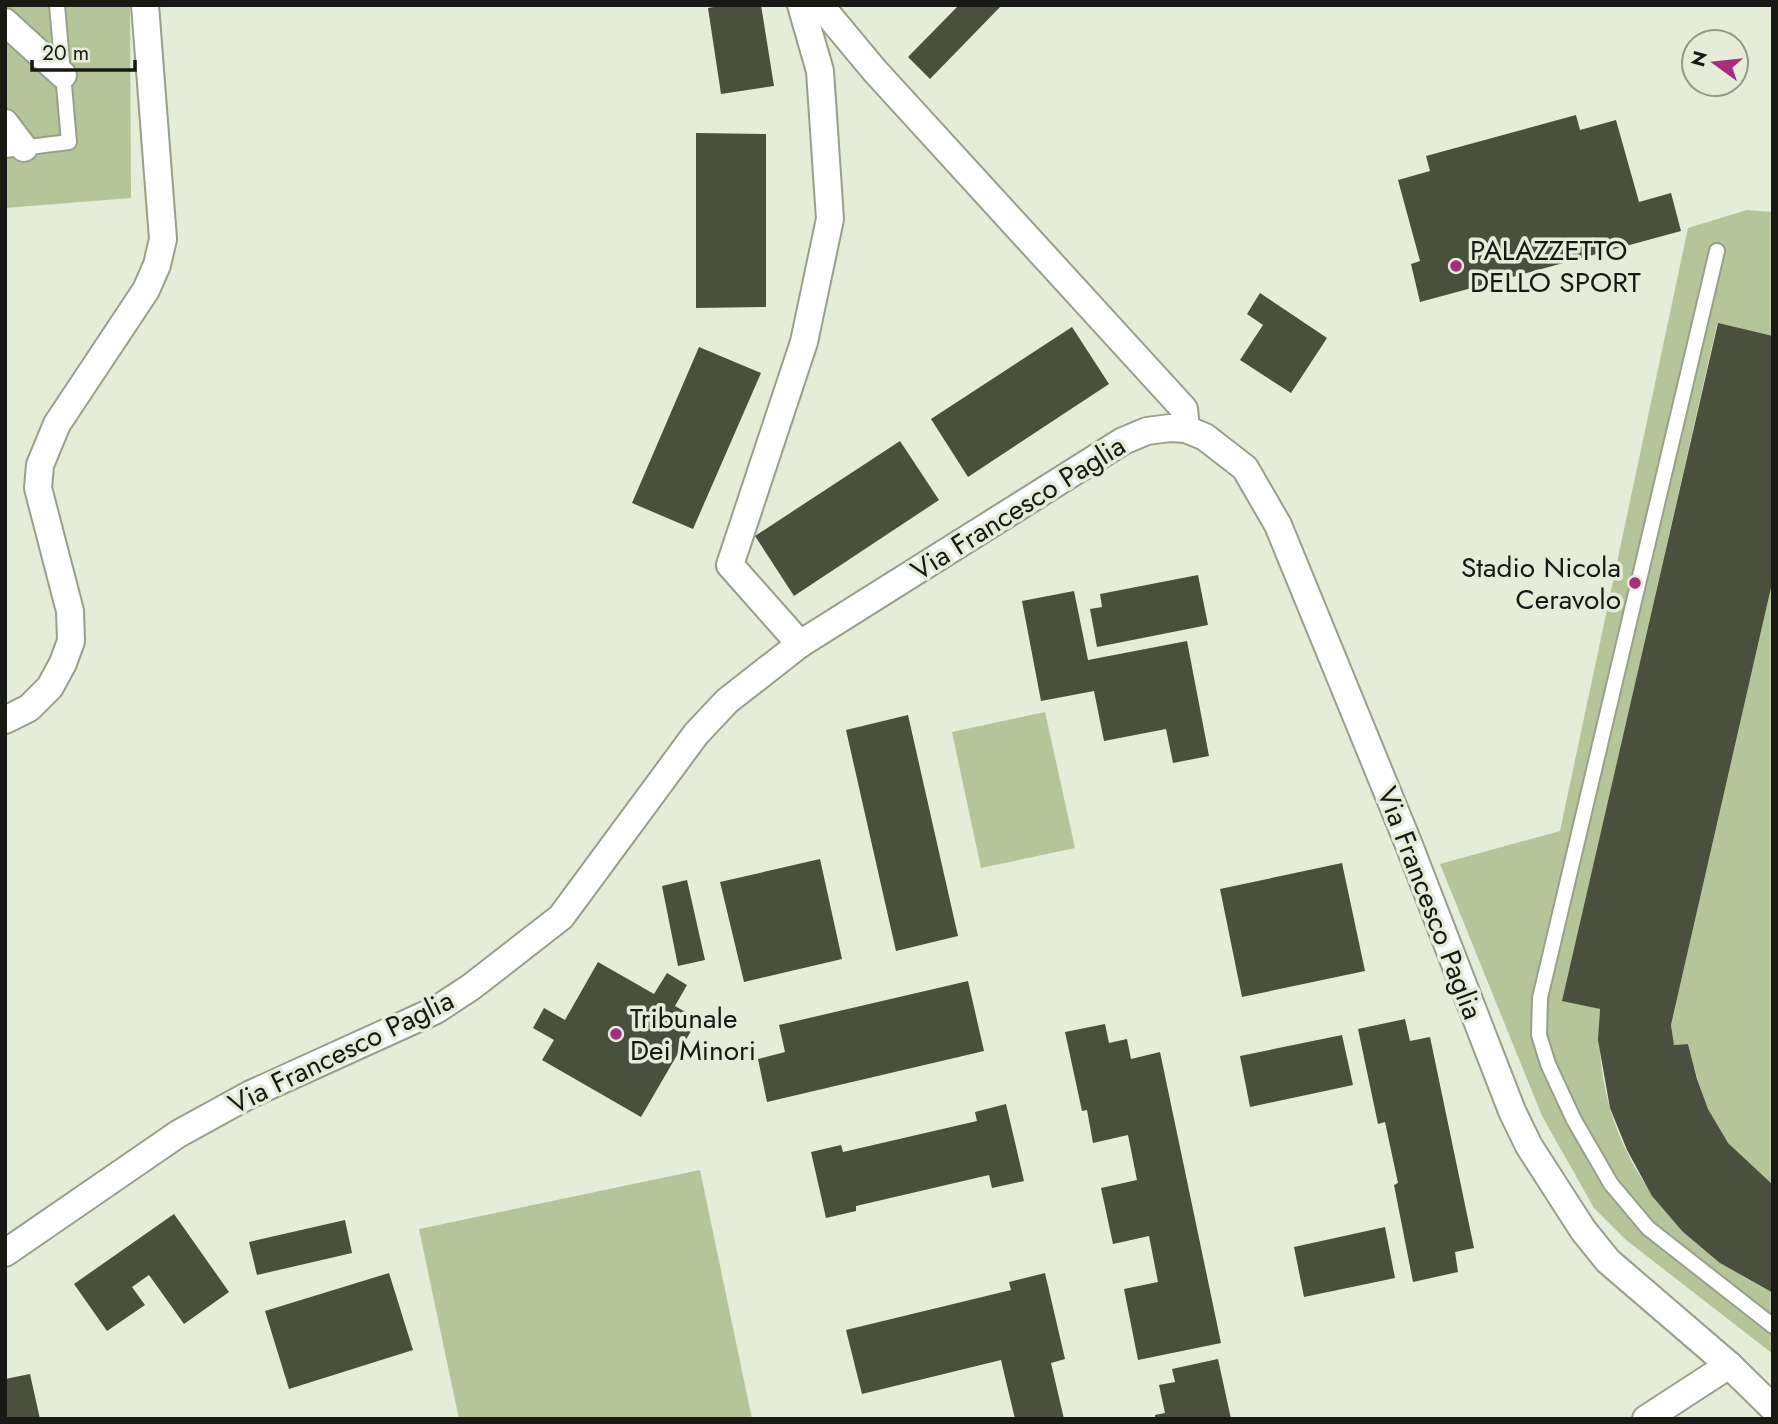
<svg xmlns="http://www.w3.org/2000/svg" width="1778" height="1424" viewBox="0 0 1778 1424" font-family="Jost,sans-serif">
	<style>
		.green { fill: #b6c49a }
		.building { fill: #4a4f3e }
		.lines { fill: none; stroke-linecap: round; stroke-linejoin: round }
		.lane-casing { stroke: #989f8b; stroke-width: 18 }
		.street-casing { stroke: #989f8b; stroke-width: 30 }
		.lane { stroke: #fff; stroke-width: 14 }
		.street { stroke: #fff; stroke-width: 26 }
		.poi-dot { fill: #a92d7f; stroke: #e5ecd7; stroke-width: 2.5 }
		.labels { text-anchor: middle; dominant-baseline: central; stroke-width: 7; stroke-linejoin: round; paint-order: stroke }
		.poi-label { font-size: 28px; fill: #171912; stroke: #e5ecd7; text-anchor: start }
		.street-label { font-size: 28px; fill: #171912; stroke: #e5ecd7 }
	</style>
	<rect width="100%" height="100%" fill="#e5ecd7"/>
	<g class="green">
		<path d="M5,5h125l1,193 -126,10z"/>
		<path d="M1747,210l26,2v124l-56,-12 -154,676 37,9c-9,127 62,229 173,284v61l-147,-114 -32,-32 -52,-92 -102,-252 120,-33 128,-603z"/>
		<path d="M1773,579v606c-15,-13 -32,-26 -44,-41 -23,-27 -32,-66 -41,-100l-14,1 -3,-20z"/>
		<path d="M1045,712l30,136 -94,20 -29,-136z"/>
		<path d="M700,1170l52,249h-293l-40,-190z"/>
	</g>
	<g class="building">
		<path d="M725,5h36l13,81 -53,8 -13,-86z"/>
		<path d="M959,5h43l-72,74 -22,-22z"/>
		<path d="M1576,115l4,15 36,-10 23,82 32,-9 10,38 -261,71 -9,-38 9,-3 -22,-81 32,-9 -4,-15z"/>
		<path d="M696,133l70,1v173l-70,1z"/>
		<path d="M1260,293l67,45 -36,55 -51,-33 23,-35 -16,-11z"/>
		<path d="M1718,323l55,13v243l-102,446 3,20 14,-1 9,35 11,30 20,34 45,42v108l-53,-30 -37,-31 -31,-36 -25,-46 -17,-42 -12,-68 2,-31 -38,-8z"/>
		<path d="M1072,327l37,57 -141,93 -37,-58z"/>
		<path d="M699,347l62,26 -68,156 -61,-26z"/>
		<path d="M900,441l39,59 -145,96 -39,-60z"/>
		<path d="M1198,575l10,50 -111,22 -7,-38 12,-2 -2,-13z"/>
		<path d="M1074,591l14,69 99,-19 22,115 -36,7 -7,-34 -62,12 -10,-50 -53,10 -19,-100z"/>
		<path d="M908,715l50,221 -62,15 -50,-221z"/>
		<path d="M820,859l22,100 -98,23 -24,-100z"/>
		<path d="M1342,863l23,108 -123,26 -22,-108z"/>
		<path d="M687,880l18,80 -27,6 -16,-80z"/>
		<path d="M598,962l56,32 13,-21 20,12 -12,21 23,13 -57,98 -99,-57 12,-20 -21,-12 11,-20 21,12z"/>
		<path d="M968,981l16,70 -217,51 -9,-43 27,-7 -6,-27z"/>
		<path d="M1405,1019l5,22 20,-4 44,211 -19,4 3,20 -45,10 -19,-97 4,-2 -13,-61 -7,2 -20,-95z"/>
		<path d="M1105,1024l4,19 18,-4 4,20 29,-7 61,291 -83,17 -14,-71 34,-7 -9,-46 -36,8 -12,-56 36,-8 -9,-45 -35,8 -6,-33 -5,1 -17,-79z"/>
		<path d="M1342,1035l11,50 -103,22 -10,-51z"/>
		<path d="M1006,1104l18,77 -32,7 -3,-13 -133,31v5l-30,7 -15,-66 30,-7 2,7 134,-31 -2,-9z"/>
		<path d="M174,1214l55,78 -45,32 -35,-49 -17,12 13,18 -38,26 -33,-47z"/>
		<path d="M345,1220l7,33 -95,22 -8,-33z"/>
		<path d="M1385,1227l10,51 -91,19 -10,-50z"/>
		<path d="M389,1273l24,77 -124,39 -24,-78z"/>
		<path d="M1045,1273l20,86 -14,4 13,56h-49l-14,-59 -139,34 -16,-64 165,-40 -2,-8z"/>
		<path d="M1218,1359l13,60h-76v-4l10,-2 -6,-28 16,-3 -3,-13z"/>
		<path d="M30,1374l10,45h-35v-40z"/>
	</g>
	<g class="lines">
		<g class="lane-casing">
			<g id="lane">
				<path d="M5,150l64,-8 -12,-137"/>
				<path d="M1717,251l-177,747 -1,37 9,29 26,56 37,64 37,44 125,98"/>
			</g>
		</g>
		<g class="street-casing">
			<g id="street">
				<path d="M820,5l55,66 309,338 2,20"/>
				<path d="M5,22l58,53"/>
				<path d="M5,123l19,25"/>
				<path d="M800,644l-70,-79 74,-223 26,-123 -10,-148 -19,-66"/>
				<path d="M5,720l24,-12 21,-21 13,-24 8,-22 -1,-30 -32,-123 2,-23 17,-41 89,-134 11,-25 6,-26 -18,-234"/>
				<path d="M5,1253l173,-119 73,-40 185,-84 35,-23 90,-70 135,-183 31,-33 73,-57 323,-203 24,-10 23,-3 16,1 19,8 40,31 33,57 129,315 105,271 17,35 54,84 25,31 121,104 44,43"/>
				<path d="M1646,1419l83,-54"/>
			</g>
		</g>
		<use href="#lane" class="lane"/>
		<use href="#street" class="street"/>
	</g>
	<g class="poi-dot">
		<circle cx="1456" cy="266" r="7"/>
		<circle cx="1635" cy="583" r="7"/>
		<circle cx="616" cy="1034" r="7"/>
	</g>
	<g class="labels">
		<g class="poi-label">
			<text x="1470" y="250">PALAZZETTO<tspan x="1470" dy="32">DELLO SPORT</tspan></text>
			<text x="1621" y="567" text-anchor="end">Stadio Nicola<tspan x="1621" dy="32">Ceravolo</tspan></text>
			<text x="630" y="1018">Tribunale<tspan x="630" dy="32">Dei Minori</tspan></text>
		</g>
		<g class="street-label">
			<text transform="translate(1018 508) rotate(-32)">Via Francesco Paglia</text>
			<text transform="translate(1430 903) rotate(69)">Via Francesco Paglia</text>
			<text transform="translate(341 1052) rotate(-26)">Via Francesco Paglia</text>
		</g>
	</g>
	<rect width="1778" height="1424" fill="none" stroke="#171912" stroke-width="14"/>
	<g transform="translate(1715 63) rotate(285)"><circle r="33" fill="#e5ecd7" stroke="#939888" stroke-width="2"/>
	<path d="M0-5L12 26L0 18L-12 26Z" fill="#a92d7f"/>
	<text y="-10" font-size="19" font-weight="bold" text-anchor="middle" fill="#171912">N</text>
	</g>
	<path d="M32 60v10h103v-10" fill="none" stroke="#171912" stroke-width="3.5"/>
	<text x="42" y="60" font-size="21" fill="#171912" stroke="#e5ecd7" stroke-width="5" paint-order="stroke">20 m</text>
</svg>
